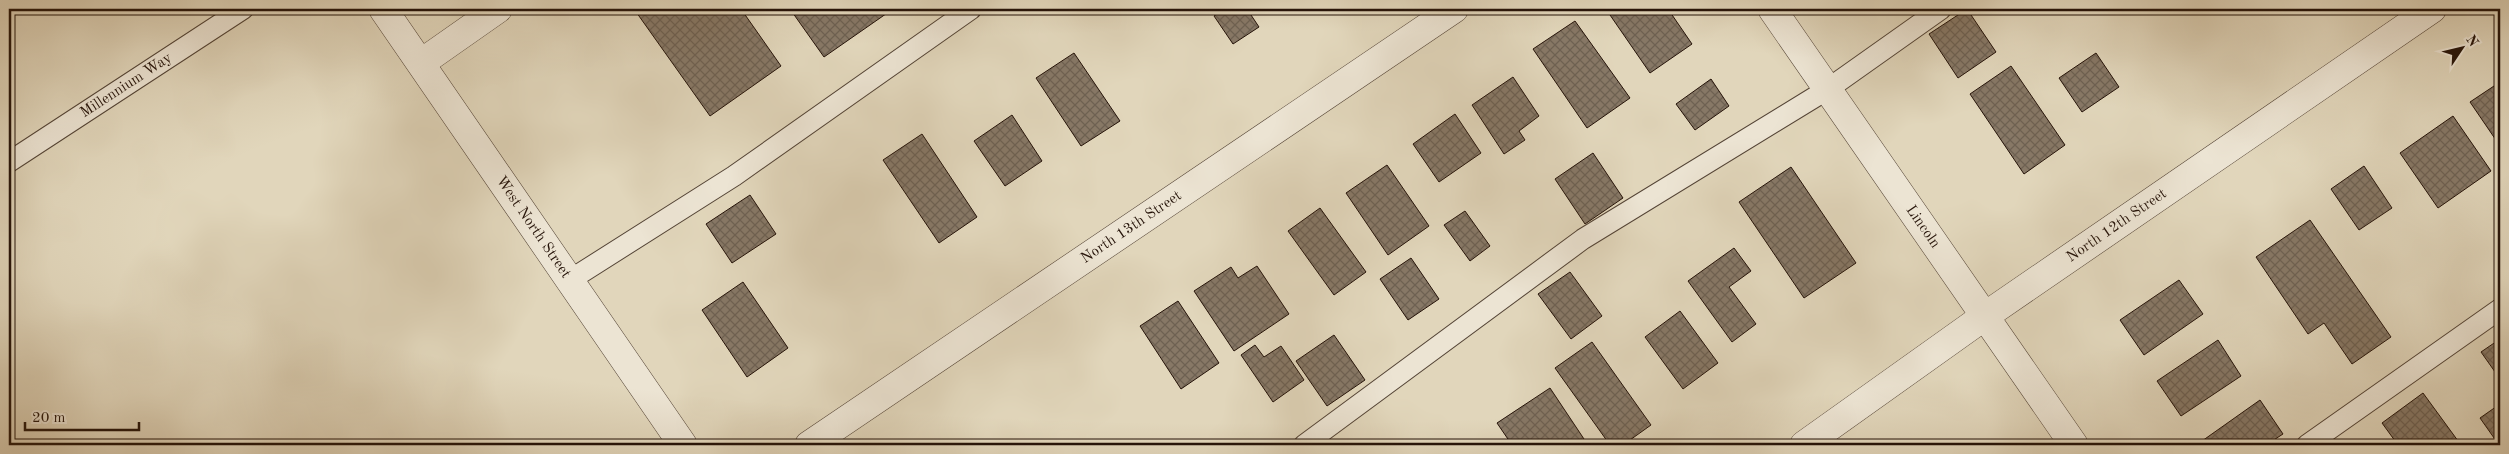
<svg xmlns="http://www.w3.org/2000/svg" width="2509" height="454" viewBox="0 0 2509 454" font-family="'Old Standard TT',serif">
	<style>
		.building { fill: url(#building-cross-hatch); stroke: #251309 }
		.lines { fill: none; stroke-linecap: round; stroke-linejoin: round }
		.service-casing { stroke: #544436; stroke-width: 22 }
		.minor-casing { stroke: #544436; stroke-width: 29 }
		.tertiary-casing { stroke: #544436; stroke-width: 29 }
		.service { stroke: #ece4d3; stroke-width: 20 }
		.minor { stroke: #ece4d3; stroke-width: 28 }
		.tertiary { stroke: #ece4d3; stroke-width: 28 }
		.labels { text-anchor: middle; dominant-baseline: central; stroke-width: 4; stroke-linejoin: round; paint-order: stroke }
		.street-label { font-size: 15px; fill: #251309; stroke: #ece4d3 }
	</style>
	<defs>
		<pattern id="building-cross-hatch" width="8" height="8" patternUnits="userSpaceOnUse" patternTransform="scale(1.25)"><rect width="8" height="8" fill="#877866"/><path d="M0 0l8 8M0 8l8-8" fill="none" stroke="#6e6152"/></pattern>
	</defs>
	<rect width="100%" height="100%" fill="#e1d6bb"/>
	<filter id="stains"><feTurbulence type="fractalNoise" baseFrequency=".004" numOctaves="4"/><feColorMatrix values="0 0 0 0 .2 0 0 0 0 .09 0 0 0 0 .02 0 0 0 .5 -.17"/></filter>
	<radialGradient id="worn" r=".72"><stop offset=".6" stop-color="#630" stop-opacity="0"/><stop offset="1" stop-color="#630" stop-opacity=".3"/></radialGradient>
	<g class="building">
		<path d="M634,9h107l40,57 -71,50z"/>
		<path d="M790,9h103l-69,48z"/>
		<path d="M1224,9h23l12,18 -26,17 -19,-28z"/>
		<path d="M1618,9h50l24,35 -42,29 -40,-58z"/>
		<path d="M1967,9l29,43 -38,26 -29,-44z"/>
		<path d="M1575,21l55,77 -43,30 -54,-79z"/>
		<path d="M1074,53l46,68 -39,25 -45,-68z"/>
		<path d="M2096,53l23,34 -37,25 -23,-34z"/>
		<path d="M2011,66l54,79 -41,29 -54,-80z"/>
		<path d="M1513,77l26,39 -20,15 6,9 -21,14 -32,-49z"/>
		<path d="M1711,79l18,27 -34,24 -19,-26z"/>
		<path d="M2494,86l6,9v51l-30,-44z"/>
		<path d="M1455,114l26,39 -42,29 -26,-38z"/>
		<path d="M1012,115l30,46 -37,25 -31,-45z"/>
		<path d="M2453,116l38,55 -53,37 -38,-55z"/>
		<path d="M922,134l55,83 -38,26 -56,-83z"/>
		<path d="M1593,153l30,45 -38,26 -30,-45z"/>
		<path d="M1387,165l42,61 -41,29 -42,-62z"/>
		<path d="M2364,166l28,42 -33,22 -28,-41z"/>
		<path d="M1791,167l65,96 -52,35 -65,-96z"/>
		<path d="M750,195l26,39 -44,29 -26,-39z"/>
		<path d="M1320,208l46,64 -32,23 -46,-64z"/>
		<path d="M1465,211l25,35 -20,15 -26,-36z"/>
		<path d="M2310,220l81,117 -39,27 -28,-41 -16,11 -52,-77z"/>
		<path d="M1734,248l17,23 -22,16 27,37 -24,18 -44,-61z"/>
		<path d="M1411,258l28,41 -31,21 -28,-41z"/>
		<path d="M1257,266l32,48 -55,37 -40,-60 37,-24 7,11z"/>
		<path d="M1570,272l32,44 -31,23 -33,-45z"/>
		<path d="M2179,280l24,34 -59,41 -24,-35z"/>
		<path d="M743,282l45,66 -41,29 -45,-67z"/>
		<path d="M1178,301l41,62 -38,26 -41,-63z"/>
		<path d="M1680,311l38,52 -35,26 -38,-52z"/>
		<path d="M1334,335l31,45 -38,26 -31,-45z"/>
		<path d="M2500,339v40l-19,-27z"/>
		<path d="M2218,340l23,36 -60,40 -24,-35z"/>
		<path d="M1592,342l59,83 -28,20h-13l-55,-77z"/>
		<path d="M1255,345l9,12 17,-11 23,34 -31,22 -32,-47z"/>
		<path d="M1550,388l38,57h-76l-15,-22z"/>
		<path d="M2423,393l38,52h-63l-16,-22z"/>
		<path d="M2260,400l23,34 -17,11h-61l-3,-4z"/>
		<path d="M2500,404v41h-1l-19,-27z"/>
	</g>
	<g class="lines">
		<g class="service-casing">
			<g id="service">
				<path id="s1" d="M9,162l234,-153"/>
				<path d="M570,280l164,-104 237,-167"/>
				<path d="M1304,445l279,-206 245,-150 113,-80"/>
				<path d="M2307,445l193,-136"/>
			</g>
		</g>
		<g class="minor-casing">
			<g id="minor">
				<path id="s2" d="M1772,9l302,436"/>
				<path d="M421,63l77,-54"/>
				<path id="s3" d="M809,445l645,-436"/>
				<path id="s4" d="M1804,445l181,-129 447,-307"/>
			</g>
		</g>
		<g class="tertiary-casing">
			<g id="tertiary">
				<path id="s5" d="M383,9l300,436"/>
			</g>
		</g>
		<use href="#service" class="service"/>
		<use href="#minor" class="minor"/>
		<use href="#tertiary" class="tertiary"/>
	</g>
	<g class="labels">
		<g class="street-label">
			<text stroke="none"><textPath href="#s1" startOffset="140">Millennium Way</textPath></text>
			<text stroke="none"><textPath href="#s4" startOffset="382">North 12th Street</textPath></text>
			<text stroke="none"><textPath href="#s5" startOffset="265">West North Street</textPath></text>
			<text stroke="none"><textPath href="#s3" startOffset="389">North 13th Street</textPath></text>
			<text stroke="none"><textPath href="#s2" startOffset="265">Lincoln</textPath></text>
		</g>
	</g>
	<rect width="2509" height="454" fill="none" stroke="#e1d6bb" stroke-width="30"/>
	<rect x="10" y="10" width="2489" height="434" fill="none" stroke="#251309" stroke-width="2.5"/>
	<rect x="15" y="15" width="2479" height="424" fill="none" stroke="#251309"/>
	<g transform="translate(2462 48) rotate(55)" stroke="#ece4d3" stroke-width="4" paint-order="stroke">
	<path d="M0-4L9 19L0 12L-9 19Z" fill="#251309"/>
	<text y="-8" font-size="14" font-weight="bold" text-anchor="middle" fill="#251309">N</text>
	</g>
	<path d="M25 422v8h114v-8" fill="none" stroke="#251309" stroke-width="2.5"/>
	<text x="32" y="422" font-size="15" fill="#251309" stroke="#ece4d3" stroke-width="4" paint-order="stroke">20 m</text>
	<rect width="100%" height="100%" filter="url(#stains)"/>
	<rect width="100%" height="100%" fill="url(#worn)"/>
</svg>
